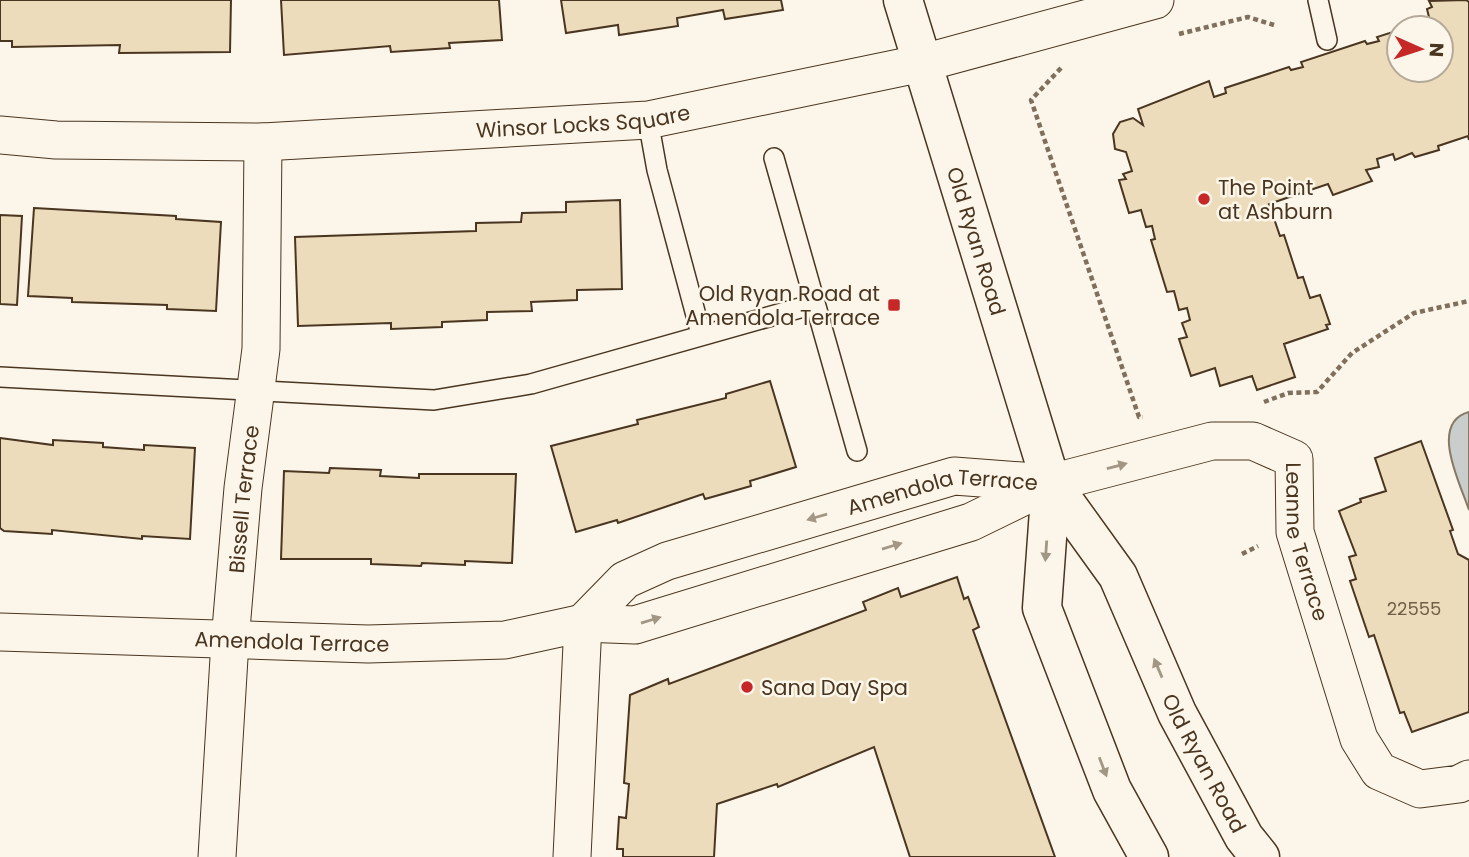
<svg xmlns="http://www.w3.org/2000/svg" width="1469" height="857" viewBox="0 0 1469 857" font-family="Poppins,sans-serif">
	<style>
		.water { fill: #c9cecd; stroke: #887966; stroke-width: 2 }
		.building { fill: #ecdcbc; stroke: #4a3520; stroke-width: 2 }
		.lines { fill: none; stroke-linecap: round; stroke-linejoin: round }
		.service-casing { stroke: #4a3520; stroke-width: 22 }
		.minor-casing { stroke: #4a3520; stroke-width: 39 }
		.tertiary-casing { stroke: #4a3520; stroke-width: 41 }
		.path { stroke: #7f6f5c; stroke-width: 4.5; stroke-dasharray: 5 3.5; stroke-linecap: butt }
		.service { stroke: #fbf6e9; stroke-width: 19 }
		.minor { stroke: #fbf6e9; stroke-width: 37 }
		.tertiary { stroke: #fbf6e9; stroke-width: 38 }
		.oneway { fill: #a29684 }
		.poi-dot { fill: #c62828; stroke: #fbf6e9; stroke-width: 2.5 }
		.labels { text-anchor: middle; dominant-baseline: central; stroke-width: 5; stroke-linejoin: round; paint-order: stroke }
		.number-label { font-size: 18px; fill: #725f47 }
		.street-label { font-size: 21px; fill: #4a3520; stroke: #fbf6e9 }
		.poi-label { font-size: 21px; fill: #4a3520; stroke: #fbf6e9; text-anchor: start }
	</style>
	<rect width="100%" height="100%" fill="#fbf6e9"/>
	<path class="water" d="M1469,412v98c-8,-25 -41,-87 0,-98z"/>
	<g class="building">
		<path d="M0,0h231l-1,52 -111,1 1,-8 -108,2v-6h-12z"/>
		<path d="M281,0h218l3,40 -53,3 1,5 -59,4 -1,-6 -106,9z"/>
		<path d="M561,0h220l2,10 -58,9 -2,-9 -46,8 1,8 -59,9 -1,-10 -52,8z"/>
		<path d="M1466,0l3,2v138l-1,-4 -30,10 1,4 -24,7 -3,-4 -17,7 -2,-6 -16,5 2,8 -13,3 6,11 -39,14 -5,-11 -59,20 11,32 4,-1 14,43 5,-1 7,21 10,-3 10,29 -4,1 2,4 -44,15 11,33 -38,13 -5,-14 -32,10 -5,-18 -24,8 -12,-37 8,-2 -5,-14 8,-3 -3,-12 -8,2 -5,-19 -7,1 -16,-52 4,-1 -3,-13 -6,1 -5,-17 -12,3 -10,-33 7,-1 -3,-5 9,-3 -6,-19 -11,-3 -2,-15 7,-12 13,-4 10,7 -5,-16 71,-28 5,16 12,-4 -1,-5 64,-21 2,3 12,-3 -2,-5 64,-21 2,3 12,-3 -2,-4 22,-7v40h42v-42h-34l23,-7 -3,-12 5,-2 -3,-6z"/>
		<path d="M620,200l2,89 -45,1v10l-46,2 1,9 -45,1v8l-45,2v5l-51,2v-6l-93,3 -3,-89 181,-6v-8l45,-1 1,-9 44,-1v-10z"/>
		<path d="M34,208l142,8v3l45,3 -5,89 -49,-2v-4l-95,-3v-4l-44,-2z"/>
		<path d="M0,215l22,1 -5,89 -17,-1z"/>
		<path d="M770,381l26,86 -46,14 1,5 -46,13 -2,-5 -85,29 -1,-3 -41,12 -25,-86 87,-22 -1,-4 89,-22v-4z"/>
		<path d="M0,438l53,7v-5l50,3v4l41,3v-5l51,3 -5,91 -48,-3v3l-90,-9v4l-48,-3 -4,-3z"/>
		<path d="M1421,441l32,89 -3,1 8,23 11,6v152l-57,20 -8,-20 -4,1 -26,-78 -5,2 -19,-56 6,-2 -7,-22 7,-2 -17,-44 22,-9 -1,-3 26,-8 -11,-33z"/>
		<path d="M330,468l51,2 -1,6 39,2v-4h97l-4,89 -47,-2v4l-43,-2 -1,3 -50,-2v-5h-90l3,-88 45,2z"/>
		<path d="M957,577l7,22 4,-2 11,30 -6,3 82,227h-145l-36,-110 -96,40 -1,-3 -60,20 -3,53h-91v-8h-6l2,-32 7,1 3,-34 -5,-1 6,-88 38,-16 1,5 197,-74 -3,-8 35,-14 3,9z"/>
	</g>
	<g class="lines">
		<g class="service-casing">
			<g id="service">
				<path d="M1318,0l9,40"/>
				<path d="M648,120l9,50 44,164"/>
				<path d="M774,158l83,293"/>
				<path d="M0,377l434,23 97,-16 283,-80"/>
			</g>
		</g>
		<g class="minor-casing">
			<g id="minor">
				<path id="s1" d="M0,135l56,5 207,2 385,-22 275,-57 232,-63"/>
				<path id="s2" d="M583,623l42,-43 42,-19 287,-85 94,7"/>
				<path id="s3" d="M0,632l368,12 137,-4 78,-17 52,2 336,-103 80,-39 161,-42h41l41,18 1,73 64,207 20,32 41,18 39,-5 10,-5"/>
				<path id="s4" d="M217,857l13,-216 13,-153 18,-139 2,-207"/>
				<path d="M572,857l11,-234"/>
			</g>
		</g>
		<g class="tertiary-casing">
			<g id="tertiary">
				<path id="s5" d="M903,0l148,483 67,93 59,137 67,124 16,20"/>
				<path d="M1051,483l-9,125 70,182 37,67"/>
			</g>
		</g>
		<g class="path">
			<path d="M1179,34l69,-17 26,8"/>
			<path d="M1061,68l-30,32 108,317h4"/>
			<path d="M1264,402l24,-9 29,-1 35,-39 62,-40 55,-12"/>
			<path d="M1242,554l16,-8"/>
		</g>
		<use href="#service" class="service"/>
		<use href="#minor" class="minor"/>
		<use href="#tertiary" class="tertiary"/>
	</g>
	<defs><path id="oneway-solid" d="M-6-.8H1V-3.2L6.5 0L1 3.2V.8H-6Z" transform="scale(1.75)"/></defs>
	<g class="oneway">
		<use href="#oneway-solid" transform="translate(1117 466) rotate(-15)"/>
		<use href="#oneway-solid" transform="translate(817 517) rotate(164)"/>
		<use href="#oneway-solid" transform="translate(892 546) rotate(-17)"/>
		<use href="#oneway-solid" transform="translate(1046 551) rotate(94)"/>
		<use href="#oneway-solid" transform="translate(651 620) rotate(-17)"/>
		<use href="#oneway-solid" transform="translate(1158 668) rotate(-113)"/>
		<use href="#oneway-solid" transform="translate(1103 767) rotate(69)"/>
	</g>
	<g class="poi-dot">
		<circle cx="1204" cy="199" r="7"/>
		<rect x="887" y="298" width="14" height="14" rx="3.5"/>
		<circle cx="747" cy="687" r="7"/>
	</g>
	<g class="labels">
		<g class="number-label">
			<text x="1414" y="608">22555</text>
		</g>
		<g class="street-label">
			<text stroke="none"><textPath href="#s1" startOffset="584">Winsor Locks Square</textPath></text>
			<text stroke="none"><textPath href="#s5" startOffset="252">Old Ryan Road</textPath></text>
			<text stroke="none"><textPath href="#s2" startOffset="392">Amendola Terrace</textPath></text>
			<text stroke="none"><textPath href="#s4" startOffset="359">Bissell Terrace</textPath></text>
			<text stroke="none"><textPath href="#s3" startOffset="1414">Leanne Terrace</textPath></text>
			<text stroke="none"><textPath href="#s3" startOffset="292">Amendola Terrace</textPath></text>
			<text stroke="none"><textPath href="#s5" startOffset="826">Old Ryan Road</textPath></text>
		</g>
		<g class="poi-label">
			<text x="1218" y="187">The Point<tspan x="1218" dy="24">at Ashburn</tspan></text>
			<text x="880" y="293" text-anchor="end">Old Ryan Road at<tspan x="880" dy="24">Amendola Terrace</tspan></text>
			<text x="761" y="687">Sana Day Spa</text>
		</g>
	</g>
	<g transform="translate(1420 49) rotate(93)"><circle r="33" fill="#fbf6e9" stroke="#b4a999" stroke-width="2"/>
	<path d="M0-5L12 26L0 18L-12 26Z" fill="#c62828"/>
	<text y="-10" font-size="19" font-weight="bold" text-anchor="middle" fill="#4a3520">N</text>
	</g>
</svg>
